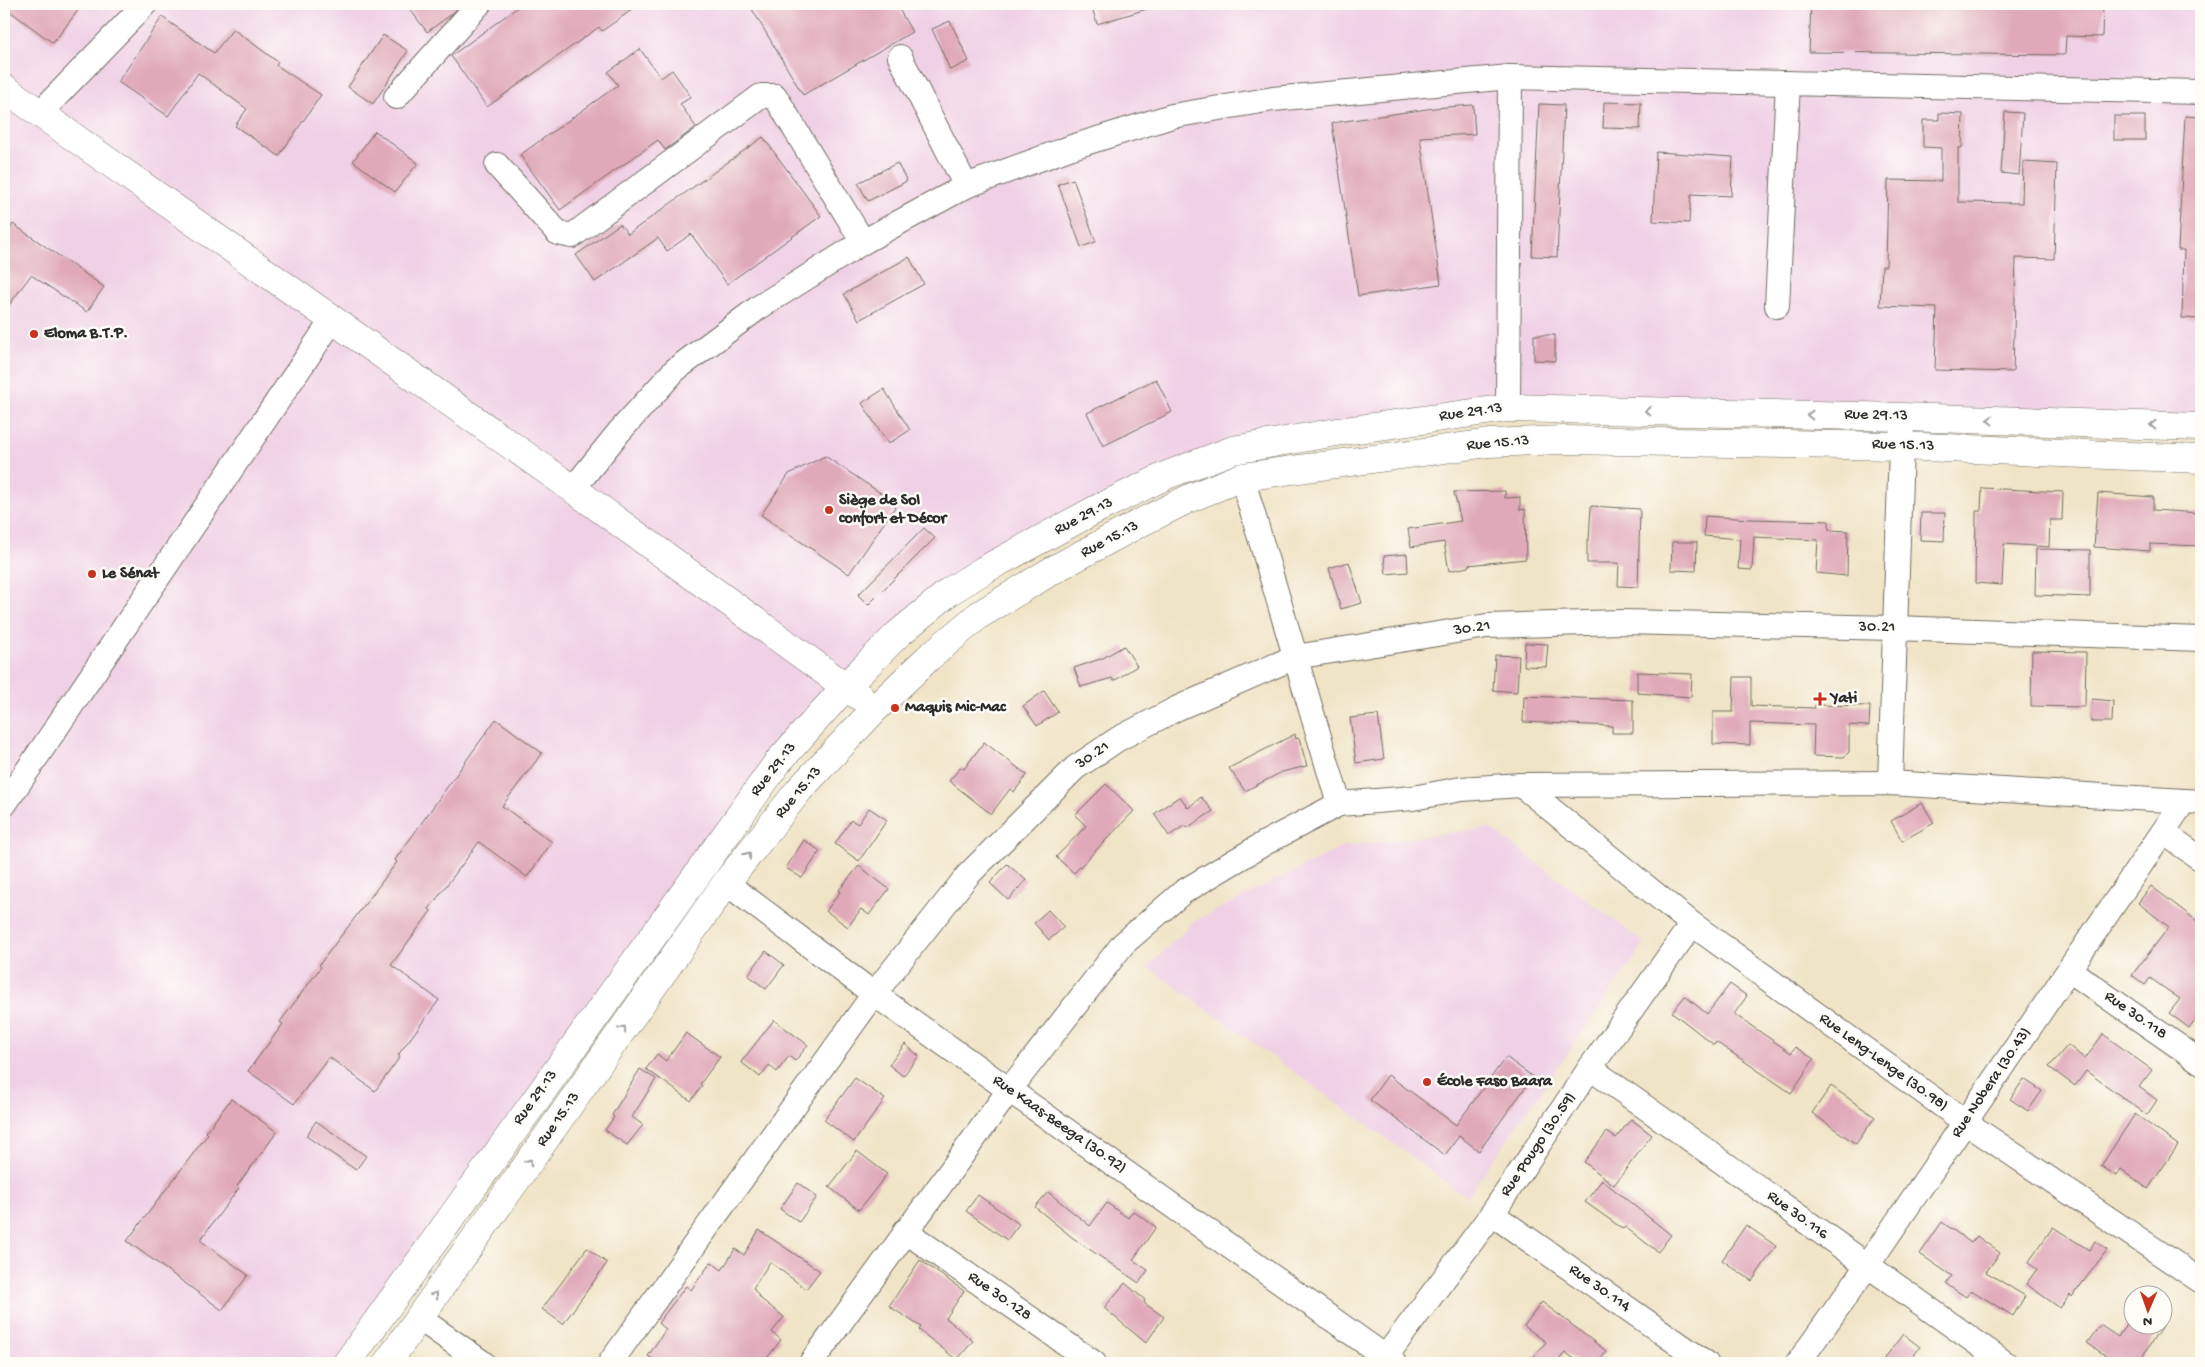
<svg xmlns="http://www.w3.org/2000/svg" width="2205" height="1367" viewBox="0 0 2205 1367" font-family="'Gochi Hand',sans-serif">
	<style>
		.built { fill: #f0d0e5 }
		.building { fill: #e0a9b9 }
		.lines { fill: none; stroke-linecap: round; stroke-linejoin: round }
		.minor-casing { stroke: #706c61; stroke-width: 26 }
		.major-casing { stroke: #706c61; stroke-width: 29 }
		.minor { stroke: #fff; stroke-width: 24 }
		.major { stroke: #fff; stroke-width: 28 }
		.oneway { stroke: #a0a0a0 }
		.poi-dot { fill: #c8321e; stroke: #fdfcf7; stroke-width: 2 }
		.labels { text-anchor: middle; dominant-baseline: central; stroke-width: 5; stroke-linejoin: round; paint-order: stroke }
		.poi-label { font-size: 16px; font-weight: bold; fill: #2b2b2b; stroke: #fdfcf7; text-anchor: start }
		.street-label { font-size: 16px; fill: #2b2b2b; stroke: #fdfcf7 }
	</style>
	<rect width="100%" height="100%" fill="#fdfcf7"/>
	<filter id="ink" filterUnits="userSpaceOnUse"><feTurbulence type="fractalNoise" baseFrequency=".02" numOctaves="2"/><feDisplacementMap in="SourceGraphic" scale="10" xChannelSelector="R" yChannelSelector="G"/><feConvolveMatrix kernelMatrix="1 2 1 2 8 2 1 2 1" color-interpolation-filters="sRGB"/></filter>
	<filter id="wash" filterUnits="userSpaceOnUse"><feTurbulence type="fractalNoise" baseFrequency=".0096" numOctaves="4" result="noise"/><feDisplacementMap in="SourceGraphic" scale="20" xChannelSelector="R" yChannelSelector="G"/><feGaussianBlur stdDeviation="1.12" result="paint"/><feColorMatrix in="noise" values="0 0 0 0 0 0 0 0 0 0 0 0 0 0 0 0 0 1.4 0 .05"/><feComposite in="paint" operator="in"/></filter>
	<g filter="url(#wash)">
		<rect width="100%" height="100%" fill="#f0e4c6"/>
		<g class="built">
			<path d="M4,4h2197v423l-693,-19 -275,42 -283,141 -104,95 -496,677h-346z"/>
			<path d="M1490,828l155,115 -178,254 -319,-230 45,-45 151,-76z"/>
		</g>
		<g id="blocks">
			<g class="building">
				<path d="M4,4h79l-30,39 -49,-36z"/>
				<path d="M406,4h55l-9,10 -25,18z"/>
				<path d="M522,4h118l-38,27 -3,-4 -112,80 -36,-51z"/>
				<path d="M749,4h147l16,28 -109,63z"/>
				<path d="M1091,4h59v4l-53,16z"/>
				<path d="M1811,4h292l-1,33 -36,-1 -1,19 -256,-3z"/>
				<path d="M162,17l52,36 19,-24 45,33 -2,3 45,30 -42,61 -44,-30 12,-17 -49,-36 -30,43 -50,-34z"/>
				<path d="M950,21l19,40 -19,9 -18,-41z"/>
				<path d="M383,35l25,16 -35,53 -25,-17z"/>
				<path d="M640,49l21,29 11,-8 19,27 -11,7 16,23 -31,23 -7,-10 -98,70 -40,-55 98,-70 -10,-13z"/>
				<path d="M1604,102l37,1 -1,26 -37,-1z"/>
				<path d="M1539,104l25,1 -7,152 -25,-1z"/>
				<path d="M1473,105l2,29 -55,3 21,147 -83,12 -26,-173 102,-15z"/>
				<path d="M2005,112l18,1 -4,62 -18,-2z"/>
				<path d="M1939,113l24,1 -1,34h-4v54l64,1 1,-41 34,2 -3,95 -38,-1 -3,114 -78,-2 2,-62 -57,-2 2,-40h4l2,-86 53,1v-33l-18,-1v-27h16z"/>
				<rect x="2114" y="116" width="31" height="24"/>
				<path d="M2185,116l16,1v202l-19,-1 2,-68h-6z"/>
				<path d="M375,131l43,32 -23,29 -42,-31z"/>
				<path d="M763,137l58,79 -94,68 -36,-50 -24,17 -9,-13 -63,44 -19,-27 44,-31 8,10z"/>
				<path d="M1656,152l77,5 -2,39 -40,-2 -2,29 -36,-2z"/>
				<path d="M897,163l10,18 -39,20 -10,-18z"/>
				<path d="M1073,179l23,63 -15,5 -23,-63z"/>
				<path d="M13,224l91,63 -17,25 -56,-37 -27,37v-75z"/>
				<path d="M909,257l15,27 -65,36 -15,-26z"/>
				<path d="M1534,335h21v26l-21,-1z"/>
				<path d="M1156,379l16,33 -69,34 -16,-33z"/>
				<path d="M884,389l26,41 -22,14 -26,-41z"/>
				<path d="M825,456l72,48 -48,70 -88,-59 28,-41z"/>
				<path d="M1982,488l81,4 -1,28h-12l-1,27 -45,-3 -2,41 -27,-2 1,-72h5z"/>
				<path d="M1505,491v7l15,-1v13l5,-1 1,50 -58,6v2l-19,4 -5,-29 -33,5 -3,-18 53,-8 -7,-29z"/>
				<path d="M2098,493l55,4v13l48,3v33l-51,-2v7l-56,-4z"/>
				<path d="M1591,506l49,3 -2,78 -20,-1 1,-23h-32v-23h2z"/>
				<path d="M1921,513h24l-1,28 -24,-1z"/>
				<path d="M1705,516l45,3 79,2v9l19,1 -1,45 -31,-3 2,-33 -64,-3 -2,33 -14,-1 2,-30 -36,-3z"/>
				<path d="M924,528l11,10 -67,67 -10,-10z"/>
				<path d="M1672,542h25l-1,29 -25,-1z"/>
				<path d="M2036,549l54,1v47l-55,-2z"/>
				<path d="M1407,554l1,18 -22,2 -2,-18z"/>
				<path d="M1349,562l13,41 -21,6 -12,-41z"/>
				<path d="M1525,643l23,1 -2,23 -22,-1z"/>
				<path d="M1124,646l13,20 -23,15 -2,-3 -31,9 -7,-19 29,-10z"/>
				<path d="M2032,651l54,1 -1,55 -54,-1z"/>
				<path d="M1495,655l24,1 -2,36 -24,-2z"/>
				<path d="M1637,672l55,2 -1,23 -54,-4z"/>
				<path d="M1734,677h17v29l64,2v-3l55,1 -1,20 -20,-1v27l-5,5 -31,-1 1,-31 -64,-2v22l-37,-1v-32h20z"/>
				<path d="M1044,691l14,21 -21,14 -14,-20z"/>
				<path d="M1524,696l109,4v33h-21v-7l-89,-4z"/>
				<path d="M2092,699l21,2 -1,21h-21z"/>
				<path d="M1378,715l6,44 -28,4 -6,-45z"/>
				<path d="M496,719l46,34 -40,53 50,36 -25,35 -48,-35 -50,67 2,2 -40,54 48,35 -41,55 2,2 -25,34 -46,-34 -35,47 -46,-33 35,-47 -3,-2 41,-55 -2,-2 78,-103 -2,-2z"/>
				<path d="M1295,734l1,5 3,-1 8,28 -25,6 -37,19 -16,-23z"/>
				<path d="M984,742l43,33 -13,17 -4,-3 -19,25 -42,-33 12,-14 3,2z"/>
				<path d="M1106,784l28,27 -60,62 -18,-16 30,-31 -11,-11z"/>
				<path d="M1180,796l8,12 13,-11 12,14 -26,17 -2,-3 -16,11 -15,-22z"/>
				<path d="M1922,803l12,20 -32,18 -11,-20z"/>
				<path d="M869,808l18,12 -28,41 -24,-17 16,-24 7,4z"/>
				<path d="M804,840l16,11 -18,27 -16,-10z"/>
				<path d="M1007,864l19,16 -18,20 -18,-17z"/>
				<path d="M859,866l30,23 -20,26 -8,-6 -13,18 -22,-16 14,-19 -2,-1z"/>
				<path d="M2151,886l50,38v88l-12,16 -20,-15 11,-14 -30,-21 -5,7 -13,-10 37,-48 -31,-24z"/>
				<path d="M1048,910l16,17 -15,13 -15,-17z"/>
				<path d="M766,951l18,14 -18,24 -18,-14z"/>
				<path d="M1730,984l17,12 -13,18 57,39 4,-6 19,12 -23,34 -75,-51 -2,3 -42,-33 13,-16 22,18z"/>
				<path d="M774,1020l34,25 -13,16 -6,-5 -12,16 -8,-7 -9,12 -19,-15z"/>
				<path d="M686,1033l34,24 -20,27 2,2 -11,15 -45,-32 11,-15 9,7z"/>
				<path d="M2103,1034l49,36 -13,17 18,13 -10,15 -61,-44 -11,15 -26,-19 19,-22 17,14z"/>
				<path d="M905,1044l14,12 -16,20 -14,-11z"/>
				<path d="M1506,1057l27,20 -54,74 -20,-15 -14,19 -75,-55 18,-25 68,50z"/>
				<path d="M640,1069l16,10 -24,38 11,8 -16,20 -22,-15 9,-13 -2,-2z"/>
				<path d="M855,1078l30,21 -31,43 -30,-22z"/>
				<path d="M2024,1079l18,12 -14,20 -18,-12z"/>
				<path d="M1831,1086l44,31 -19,27 -44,-31z"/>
				<path d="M231,1099l46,33 -40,54 2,2 -39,52 48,35 -26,35 -95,-69 81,-107 -2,-2z"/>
				<path d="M2135,1114l43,31 -30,44 -27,-20 -4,7 -16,-10z"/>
				<path d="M1631,1119l21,16 -38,50 -30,-23 23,-30 9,6z"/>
				<path d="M316,1121l50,35 -10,14 -50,-34z"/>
				<path d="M857,1151l30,23 -28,36 -30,-23z"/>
				<path d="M1602,1180l69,55 -13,17 -33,-25 -2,2 -38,-27z"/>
				<path d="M798,1183l19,14 -18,25 -19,-13z"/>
				<path d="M1048,1192l42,34 17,-23 21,15 5,-7 23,16 -23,33 15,10 -9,13 -66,-45 -38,-31z"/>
				<path d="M978,1195l41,29 -12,16 -41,-29z"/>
				<path d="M1942,1222l29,21 6,-7 23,17 -14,19 39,24 -12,20 -42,-26 -5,7 -20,-13 6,-8 -32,-22z"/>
				<path d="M1746,1225l30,21 -24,35 -30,-21z"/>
				<path d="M2053,1227l36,23 6,-9 12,9 -35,47 -2,-2 -10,13 -34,-24 11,-15 -9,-6z"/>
				<path d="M759,1230l61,41 -14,18 -36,-27 -17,26 8,11 23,18 -12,15 9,8 -18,23h-104l-11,-7 18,-27 -8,-6 28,-37 5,4 20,-28 11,8 13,-21 9,6z"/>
				<path d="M587,1248l20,15 -44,61 -21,-15z"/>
				<path d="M920,1260l44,31 -18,27 27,23 -16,19 -38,-30 2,-3 -32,-21z"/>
				<path d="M1125,1283l20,17 -1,3 20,14 -18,26 -42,-35z"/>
				<path d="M1542,1302l64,49 -9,12h-17l-15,-11 -8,11h-28l17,-21 -22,-16z"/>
				<path d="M2126,1324h38l-26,39h-39l6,-8 -18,-12 13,-18 18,12z"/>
				<path d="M1903,1334l17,13 -12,16h-27z"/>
			</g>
		</g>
	</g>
	<g filter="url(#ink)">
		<use href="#blocks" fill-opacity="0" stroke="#706c61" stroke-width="1"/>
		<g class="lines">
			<g class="minor-casing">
				<g id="minor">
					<path d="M900,57l66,129"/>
					<path d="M396,97l83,-93"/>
					<path d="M39,114l106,-110"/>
					<path d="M497,165l61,68 14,3 189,-140h14l88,146"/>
					<path d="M1777,306l11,-223"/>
					<path d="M1508,408l2,-331"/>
					<path d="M1242,477l97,327"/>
					<path d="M573,489l46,-57 56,-62 83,-62 105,-66 103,-56 106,-39 100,-31 101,-17 237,-22 691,15"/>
					<path d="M1890,783l12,-366"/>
					<path d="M1521,785l171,139 273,198 236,159"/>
					<path d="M4,805l329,-486"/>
					<path d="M2163,832l38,27"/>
					<path d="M726,883l148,111 520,369"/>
					<path d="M2069,970l132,92"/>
					<path d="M1590,1068l415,295"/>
					<path d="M1492,1214l214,149"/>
					<path d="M905,1231l189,132"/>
					<path d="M419,1318l64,45"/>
					<path d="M610,1363l264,-369 94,-119 107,-107 43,-29 60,-31 117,-51 192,-31 134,-4 273,6 307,11"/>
					<path d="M811,1363l199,-274 113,-145 60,-52 82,-49 74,-39 74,-6 48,-9 60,-4 369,-2 311,19"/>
					<path d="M1381,1363l111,-149 98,-146 102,-144"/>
					<path d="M1798,1363l69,-97 317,-465"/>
				</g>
			</g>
			<g class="major-casing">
				<g id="major">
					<path d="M4,88l569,401 287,208"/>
					<path d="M347,1363l431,-601 68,-76 52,-52 52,-43 34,-21 111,-60 72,-35 66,-25 104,-18 171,-24 394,9 299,10"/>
					<path d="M387,1363l339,-480 73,-93 76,-81 53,-51 51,-43 74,-45 83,-45 54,-27 52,-21 247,-34 74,-3 337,6 301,13"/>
				</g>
			</g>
			<use href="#minor" class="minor"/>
			<use href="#major" class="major"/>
		</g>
		<defs><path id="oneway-chevron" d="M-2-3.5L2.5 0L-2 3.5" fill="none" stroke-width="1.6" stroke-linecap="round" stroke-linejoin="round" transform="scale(1.25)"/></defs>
		<g class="oneway">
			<use href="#oneway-chevron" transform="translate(1648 411) rotate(-179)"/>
			<use href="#oneway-chevron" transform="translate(1810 415) rotate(-179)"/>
			<use href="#oneway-chevron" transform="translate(1990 420) rotate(-178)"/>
			<use href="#oneway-chevron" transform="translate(2153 425) rotate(-178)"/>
			<use href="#oneway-chevron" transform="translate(748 855) rotate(-52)"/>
			<use href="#oneway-chevron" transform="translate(623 1029) rotate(-55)"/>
			<use href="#oneway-chevron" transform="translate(529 1162) rotate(-55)"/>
			<use href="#oneway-chevron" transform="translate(435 1295) rotate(-55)"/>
		</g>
	</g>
	<g class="poi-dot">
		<circle cx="34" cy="334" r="5"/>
		<circle cx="829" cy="510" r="5"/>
		<circle cx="92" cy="574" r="5"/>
		<path d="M1817.5 691.5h5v5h5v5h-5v5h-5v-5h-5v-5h5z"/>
		<circle cx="895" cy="708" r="5"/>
		<circle cx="1427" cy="1082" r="5"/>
	</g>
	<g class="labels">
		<g class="poi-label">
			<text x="44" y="334">Eloma B.T.P.</text>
			<text x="839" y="501">Siège de Sol<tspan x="839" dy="18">confort et Décor</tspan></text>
			<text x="102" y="574">Le Sénat</text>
			<text x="1831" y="699">Yati</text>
			<text x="905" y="708">Maquis Mic-Mac</text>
			<text x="1437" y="1082">École Faso Baara</text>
		</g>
		<g class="street-label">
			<text transform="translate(1471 413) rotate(-8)">Rue 29.13</text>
			<text transform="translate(1876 416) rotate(1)">Rue 29.13</text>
			<text transform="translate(1498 444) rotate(-5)">Rue 15.13</text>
			<text transform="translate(1903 446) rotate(2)">Rue 15.13</text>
			<text transform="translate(1084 517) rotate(-28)">Rue 29.13</text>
			<text transform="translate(1110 540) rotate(-28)">Rue 15.13</text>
			<text transform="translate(1877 628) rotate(1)">30.21</text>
			<text transform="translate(1472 629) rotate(-8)">30.21</text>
			<text transform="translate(1093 756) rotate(-35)">30.21</text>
			<text transform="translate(774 770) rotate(-52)">Rue 29.13</text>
			<text transform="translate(799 793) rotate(-50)">Rue 15.13</text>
			<text transform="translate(2135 1016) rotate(35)">Rue 30.118</text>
			<text transform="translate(1883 1063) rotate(36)">Rue Leng-Lenge (30.98)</text>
			<text transform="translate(1992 1083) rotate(-56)">Rue Nobera (30.43)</text>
			<text transform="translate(536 1098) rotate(-54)">Rue 29.13</text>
			<text transform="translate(559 1120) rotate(-55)">Rue 15.13</text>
			<text transform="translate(1059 1125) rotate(35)">Rue Kaas-Beega (30.92)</text>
			<text transform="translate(1539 1145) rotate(-56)">Rue Pougo (30.59)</text>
			<text transform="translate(1797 1216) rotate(36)">Rue 30.116</text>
			<text transform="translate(1599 1289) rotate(35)">Rue 30.114</text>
			<text transform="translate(999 1297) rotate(35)">Rue 30.128</text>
		</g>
	</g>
	<rect width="2205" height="1367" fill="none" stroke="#fdfcf7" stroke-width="20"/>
	<g transform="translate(2148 1310) rotate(182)"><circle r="24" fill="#fdfcf7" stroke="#a9a8a5"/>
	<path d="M0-4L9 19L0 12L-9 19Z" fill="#c8321e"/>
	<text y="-8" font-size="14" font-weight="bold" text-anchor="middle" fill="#2b2b2b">N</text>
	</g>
</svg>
